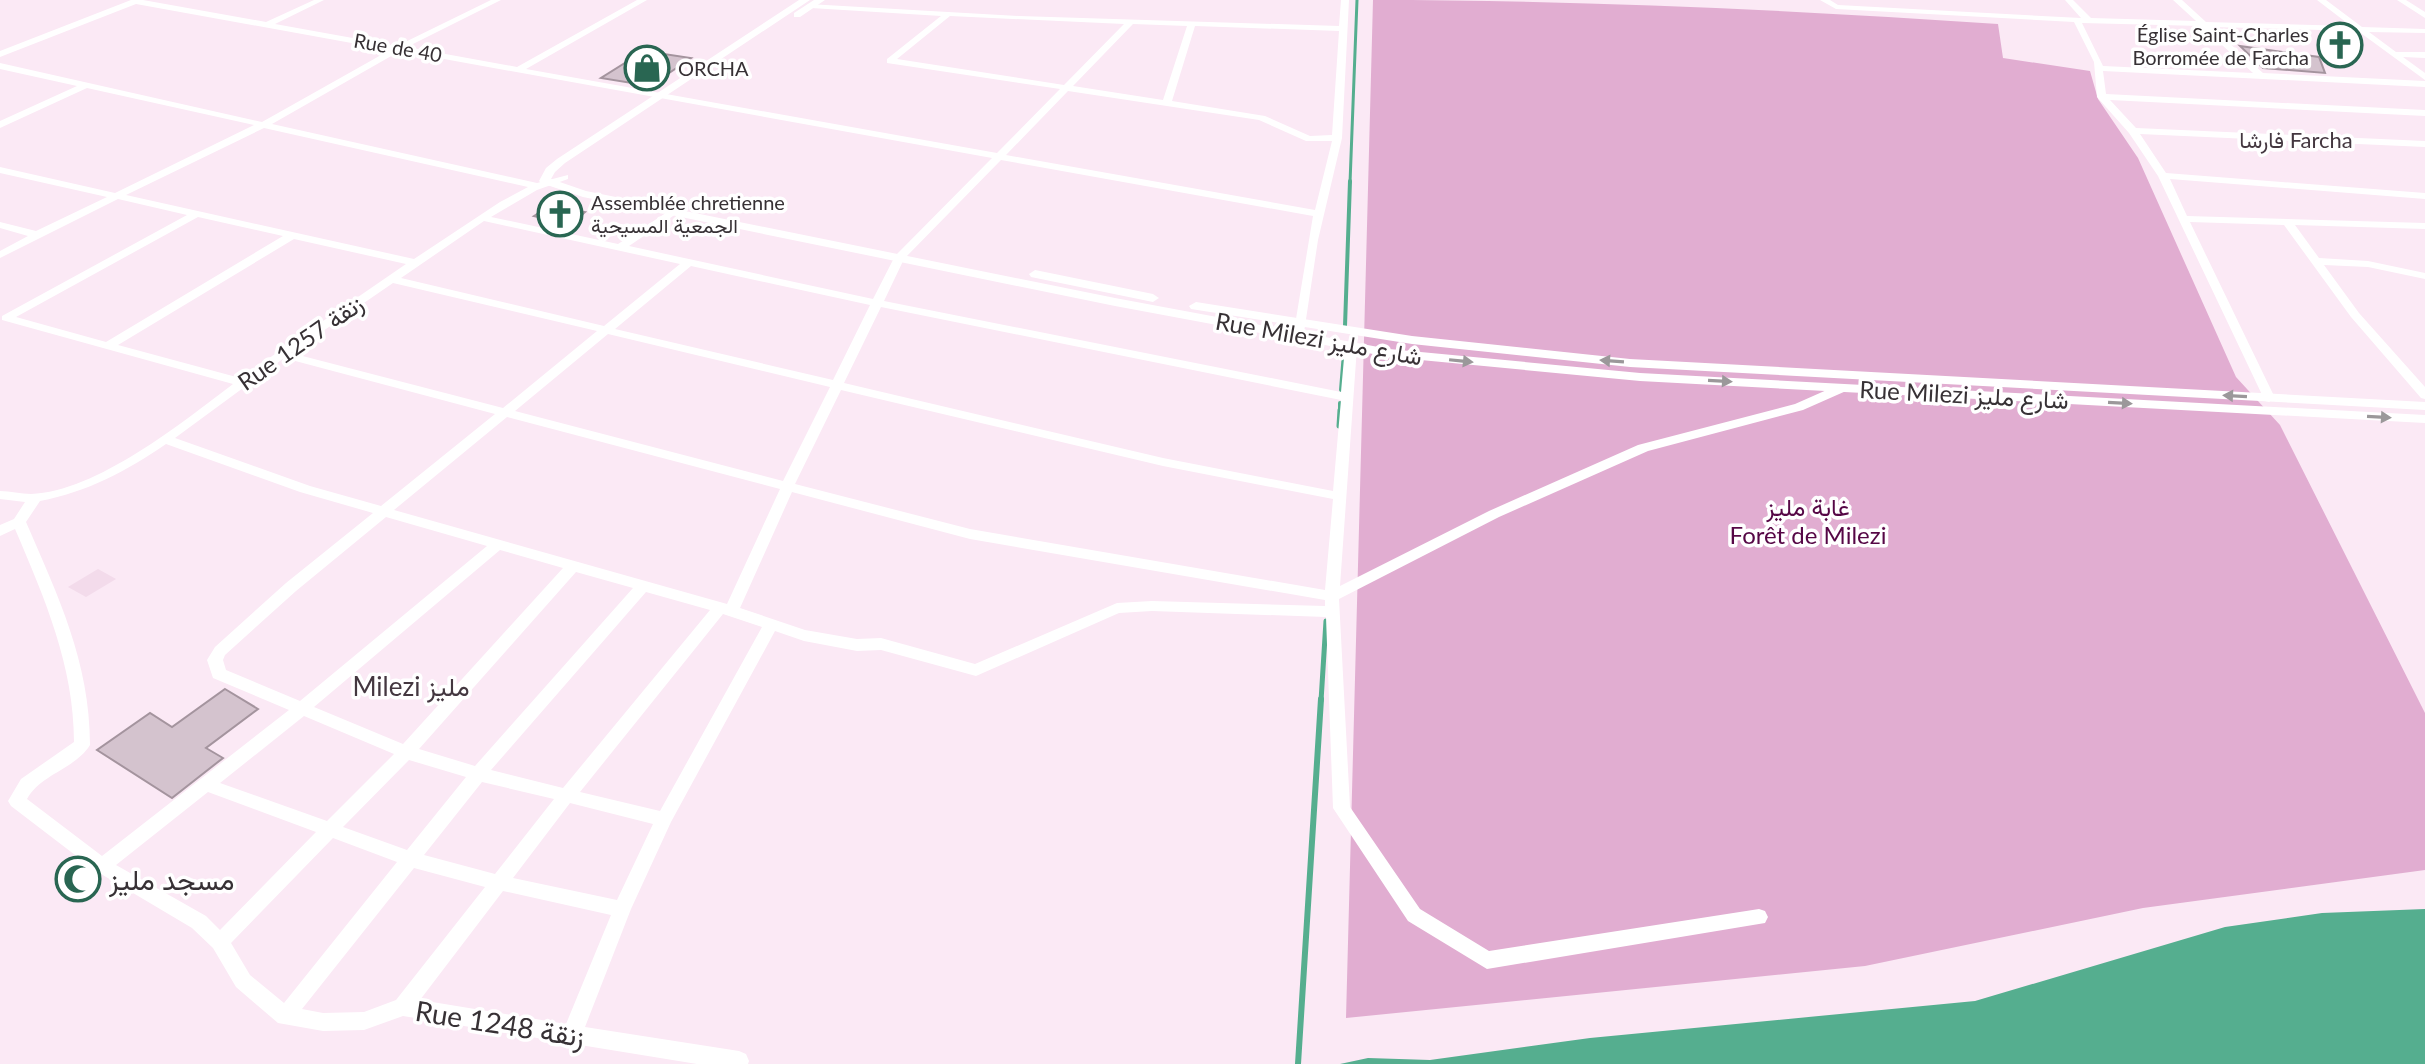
<svg xmlns="http://www.w3.org/2000/svg" width="2425" height="1064" viewBox="0 0 2425 1064" font-family="Lato,Vazirmatn,sans-serif">
	<style>
		.built { fill: #f3dbeb }
		.green { fill: #e1add1 }
		.water { fill: #55ae8f }
		.lines { fill: none; stroke-linecap: round; stroke-linejoin: round }
		.stream-far3 { stroke: #55ae8f; stroke-width: 3 }
		.stream-far2 { stroke: #55ae8f; stroke-width: 4 }
		.stream-far1 { stroke: #55ae8f; stroke-width: 5 }
		.stream { stroke: #55ae8f; stroke-width: 6 }
		.building { fill: #d4c3ce; stroke: #a4949e; stroke-width: 2 }
		.minor { fill: #fff; fill-rule: evenodd }
		.tertiary { fill: #fff; fill-rule: evenodd }
		.oneway { fill: #9b989a }
		.labels { text-anchor: middle; dominant-baseline: central; stroke-width: 7; stroke-linejoin: round; paint-order: stroke }
		.far-poi-label { font-size: 20px; fill: #373135; stroke: #fff; text-anchor: start }
		.far-street-label { font-size: 20px; fill: #373135; stroke: #fff }
		.far-neighbourhood-label { font-size: 22px; fill: #443740; stroke: #fff }
		.street-label { font-size: 24px; fill: #373135; stroke: #fff }
		.park-label { font-size: 24px; fill: #560746; stroke: #fff }
		.neighbourhood-label { font-size: 26px; fill: #443740; stroke: #fff }
		.near-poi-label { font-size: 28px; fill: #373135; stroke: #fff; text-anchor: start }
		.near-street-label { font-size: 28px; fill: #373135; stroke: #fff }
	</style>
	<rect width="100%" height="100%" fill="#fbe9f5"/>
	<path class="built" d="M98,569l18,10 -30,18 -18,-10z"/>
	<path class="green" d="M1373,0c208,0 417,10 625,24l5,34 87,13 8,28 40,59 98,219 44,48 145,288v157l-282,38 -278,58 -519,52z"/>
	<path class="water" d="M2425,909v155h-1085l28,-6 62,2 160,-22 385,-37 250,-74 97,-14z"/>
	<g class="lines">
		<path class="stream-far3" d="M1350,183l7,-183"/>
		<g class="stream-far2">
			<path d="M1345,326l5,-145"/>
			<path d="M1341,390l3,-37"/>
			<path d="M1340,412v-9"/>
		</g>
		<g class="stream-far1">
			<path d="M1339,426l1,-16"/>
			<path d="M1321,701l5,-80"/>
		</g>
		<path class="stream" d="M1298,1064l23,-365"/>
	</g>
	<g class="building">
		<path d="M2240,46l79,11 6,16 -62,-5z"/>
		<path d="M644,51l47,7 -41,28 -49,-8z"/>
		<path d="M551,205l34,7 -15,13 -36,-9z"/>
		<path d="M225,689l33,20 -52,39 17,10 -51,40 -75,-48 53,-37 22,14z"/>
	</g>
	<g class="lines">
		<g class="minor">
			<path d="M131,0h12l123,22 48,-22h10l-49,24 122,22 94,-46h10l-94,47 110,20 120,-67h10l-121,69 471,84 63,-64 -173,-26v-4l54,-43 -130,-8 -4,-2 1,-2 211,12 320,10 2,-26h8l-7,138 -24,102 -15,99 -4,2 -6,-4 20,-121 -312,-56 -97,99 -20,42 457,91 4,-45 6,-4 4,1 2,3 -17,239 149,-75 149,-66 157,-41 43,-19h8l2,3 -2,3 -43,19 -155,41 -149,66 -160,82 11,208 70,102 69,42 270,-42 6,2 3,6 -3,6 -278,46 -79,-48 -75,-113 -7,-191 -174,-6 -33,2 -143,63 -95,-26 -24,1 -53,-10 -29,-10 -104,191 -40,87 -46,118 154,24 7,3 3,7 -1,3h-51l-294,-48 -39,14 -41,1 -45,-8 -42,-36 -23,-39 -21,-20 -96,-57 -85,-65 -3,-5 13,-22 53,-37c0,-76 -29,-143 -59,-213l-15,7v-11l14,-6 11,-17 -25,-3v-8c10,0 21,3 31,3 65,-2 152,-72 202,-110l-231,-64v-4l185,-101 -69,-16 -118,59v-7l28,-15 -28,-8v-6l36,9 71,-34 -107,-24v-6l115,26 139,-68 -167,-37 -87,40v-7l77,-35 -77,-17v-6l262,59 128,-72 -254,-46 -136,53v-6zM950,16l174,8 -60,61 -167,-26zM1133,24l54,2 -24,74 -90,-14zM1195,26l144,5 -7,104 -22,1 -45,-20 -93,-15zM400,51l592,107 -97,98 -22,43 -244,-53 47,-32 1,-2 -5,-3 -54,35 -127,-27 46,-27 31,-11v-4l-31,8 -265,-59zM1068,91l191,29 47,21h26l-17,69 -309,-55zM264,128l264,59 -28,15 -86,57 -288,-64zM198,217l85,19 -177,106 -90,-25zM484,221l196,43 -76,62 -203,-48zM294,239l112,25 -166,114 -122,-33zM691,266l179,39 -37,75 -218,-51zM393,283l204,48 -94,77 -212,-55zM881,307l460,93 -8,91 -170,-33 -319,-75zM608,334l222,53 -47,94 -268,-70zM284,358l211,56 -114,92 -71,-20 -135,-48zM841,390l322,76 170,33 -8,91 -355,-61 -175,-45zM507,417l273,72 -53,115 -333,-94zM166,444l134,48 73,21 -87,70 -71,64 -8,13 6,18 76,32 -187,146 -75,-57c14,-25 48,-30 63,-54 0,-83 -32,-149 -64,-223l14,-21c47,-9 87,-30 126,-57zM792,492l178,47 355,61v6l-173,-5 -35,2 -142,61 -94,-26 -24,1 -52,-9 -65,-22zM386,517l101,29 -187,155 -74,-31 -3,-10 2,-5 71,-64zM500,550l63,18 -160,176 -89,-37zM576,572l57,16 -158,178 -56,-17zM646,592l64,18 -147,178 -72,-18zM723,614l39,13 -102,184 -80,-19zM304,716l90,38 -67,67 -107,-38zM409,760l57,17 -59,73 -64,-23zM482,782l72,17 -59,75 -71,-19zM208,792l108,40 -96,98 -14,-14 -90,-51zM570,803l83,21 -36,76 -104,-22zM333,838l64,24 -113,141 -34,-28 -19,-32zM414,868l71,19 -89,113 -32,12 -41,1 -21,-4zM503,891l108,24 -45,109 -146,-24z"/>
			<path d="M1820,0h10l8,5 243,13 -16,-18h8l18,18 105,3 -23,-21h9l24,22 145,4 -34,-26h9l36,27 63,2v4l-56,-1 27,20h29v6l-22,-1 22,16v7l-67,-49 -147,-4 52,46 162,8v6l-322,-16 3,23 319,16v6l-315,-16 26,28 289,13v6l-285,-13 26,39 259,20v6l-255,-20 17,37 238,7v6l-130,-4 24,33 49,3 57,12v6l-57,-12 -44,-2 35,48 66,74v12l-4,-1 -70,-81 -67,-92 -94,-3 85,176 -6,4 -4,-1 -107,-225 -29,-43 -32,-36 -3,-35 -20,-40 -238,-13zM2082,23l119,3 52,47 -150,-7z"/>
			<path d="M2397,0h9l19,12v6z"/>
		</g>
		<g class="tertiary">
			<path d="M799,0h11l-245,163 -10,9 -4,7 35,12 529,107 274,51 251,24 785,42v8l-785,-42 -251,-24 -274,-51 -532,-109 -42,-14 -2,-2 7,-13 11,-9z"/>
			<path d="M814,0h11l-25,17h-6v-4z"/>
			<path d="M1035,270l118,24 6,4 -6,4 -122,-25 -2,-3z"/>
			<path d="M1196,302l216,34 218,23 795,43v8l-795,-43 -218,-23 -221,-35 -2,-3z"/>
		</g>
	</g>
	<defs><path id="oneway-solid" d="M-6-.8H1V-3.2L6.5 0L1 3.2V.8H-6Z" transform="scale(2)"/></defs>
	<g class="oneway">
		<use href="#oneway-solid" transform="translate(1461 361) rotate(6)"/>
		<use href="#oneway-solid" transform="translate(1612 361) rotate(-176)"/>
		<use href="#oneway-solid" transform="translate(1720 381) rotate(3)"/>
		<use href="#oneway-solid" transform="translate(2235 396) rotate(-177)"/>
		<use href="#oneway-solid" transform="translate(2120 403) rotate(3)"/>
		<use href="#oneway-solid" transform="translate(2379 417) rotate(3)"/>
	</g>
	<defs>
		<g id="church-ring" transform="scale(2.3)"><circle r="9.5" fill="#fff" stroke="#296652" stroke-width="1.5"/><path d="M-1.2-6h2.4v3.5h3.3v2.4h-3.3V6h-2.4V-.1h-3.3v-2.4h3.3Z" fill="#296652"/></g>
		<g id="shop-ring" transform="scale(2.3)"><circle r="9.5" fill="#fff" stroke="#296652" stroke-width="1.5"/><path d="M-5-2.5h2.3a2.7 3.5 0 0 1 5.4 0H5L5.5 6h-11ZM-1.5-2.5h3a1.5 2.3 0 0 0-3 0Z" fill="#296652"/></g>
		<g id="mosque-ring" transform="scale(2.3)"><circle r="9.5" fill="#fff" stroke="#296652" stroke-width="1.5"/><path d="M3.5-4.9A6 6 0 1 0 3.5 4.9A5 5 0 1 1 3.5-4.9Z" fill="#296652"/></g>
	</defs>
	<g fill-rule="evenodd">
		<use href="#church-ring" x="2340" y="45"/>
		<use href="#shop-ring" x="647" y="68"/>
		<use href="#church-ring" x="560" y="214"/>
		<use href="#mosque-ring" x="78" y="879"/>
	</g>
	<g class="labels">
		<g class="far-poi-label">
			<text x="2309" y="34" text-anchor="end">Église Saint-Charles<tspan x="2309" dy="23">Borromée de Farcha</tspan></text>
			<text x="678" y="68">ORCHA</text>
			<text x="591" y="202">Assemblée chretienne<tspan x="591" dy="23">الجمعية المسيحية</tspan></text>
		</g>
		<g class="far-street-label">
			<text transform="translate(398 47) rotate(10)">Rue de 40</text>
		</g>
		<g class="far-neighbourhood-label">
			<text x="2296" y="139">فارشا Farcha</text>
		</g>
		<g class="street-label">
			<text transform="translate(1319 338) rotate(10)">Rue Milezi شارع مليز</text>
			<text transform="translate(300 342) rotate(-35)">Rue 1257 زنقة</text>
			<text transform="translate(1964 394) rotate(3)">Rue Milezi شارع مليز</text>
		</g>
		<g class="park-label">
			<text x="1808" y="506">غابة مليز<tspan x="1808" dy="28">Forêt de Milezi</tspan></text>
		</g>
		<g class="neighbourhood-label">
			<text x="411" y="686">Milezi مليز</text>
		</g>
		<g class="near-poi-label">
			<text x="109" y="879">مسجد مليز</text>
		</g>
		<g class="near-street-label">
			<text transform="translate(500 1023) rotate(9)">Rue 1248 زنقة</text>
		</g>
	</g>
</svg>
